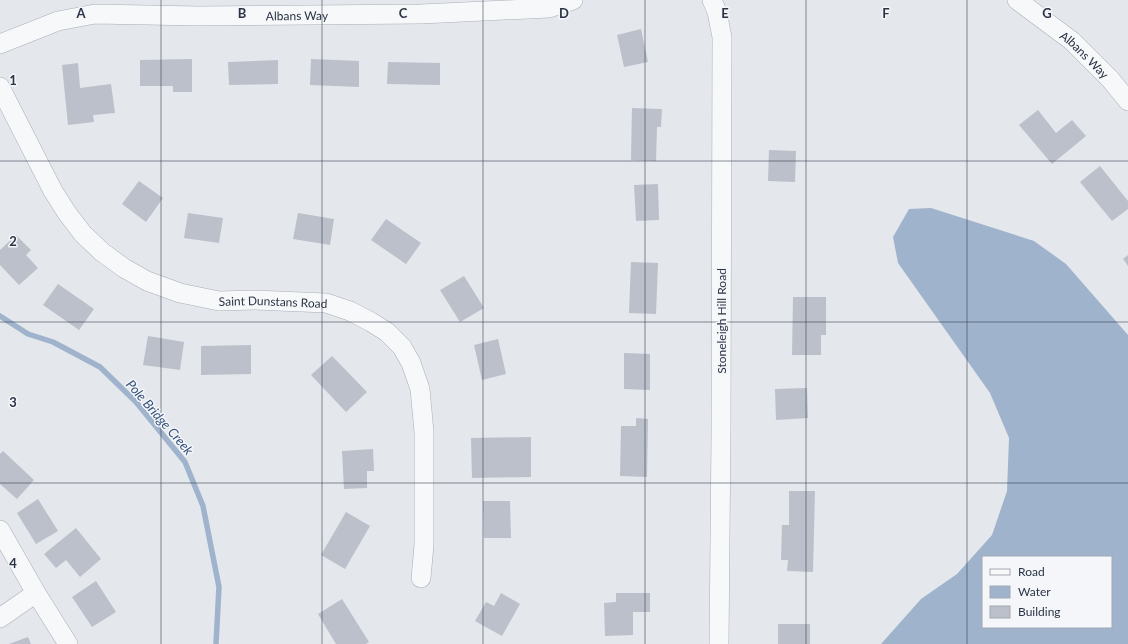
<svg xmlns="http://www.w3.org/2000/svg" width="1128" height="644" viewBox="0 0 1128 644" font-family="Lato,sans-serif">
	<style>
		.water { fill: #9fb4cc; fill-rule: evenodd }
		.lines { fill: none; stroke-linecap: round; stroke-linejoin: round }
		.stream { stroke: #9fb4cc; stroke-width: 5.5 }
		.building { fill: #bbc0ca }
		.street-casing { stroke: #a9aeb7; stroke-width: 20 }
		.street { stroke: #f7f8fa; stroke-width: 19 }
		.grid { fill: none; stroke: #2b3445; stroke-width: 1; stroke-opacity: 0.55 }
		.labels { text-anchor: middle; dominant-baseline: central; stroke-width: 3; stroke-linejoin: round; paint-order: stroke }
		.street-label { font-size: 12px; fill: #2b3445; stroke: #f4f6f9 }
		.water-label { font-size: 13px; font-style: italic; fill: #34527a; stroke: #f4f6f9 }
		.grid-label { font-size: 13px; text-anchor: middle; font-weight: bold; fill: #2b3445; stroke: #f4f6f9; stroke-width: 3; stroke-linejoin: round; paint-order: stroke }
	</style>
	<rect width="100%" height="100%" fill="#e4e7ec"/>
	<path class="water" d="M931,208l103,33 32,23 62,71v309h-247l40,-45 36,-25 35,-39 15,-44 2,-53 -19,-45 -92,-130 -5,-26 16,-28zM983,557h128v70h-128z"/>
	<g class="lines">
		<path class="stream" d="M0,316l28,18 25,8 47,25 36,35 49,60 18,44 16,81 -3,57"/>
	</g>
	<g class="building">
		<path d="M641,29l7,33 -24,5 -7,-32z"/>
		<path d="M192,59v33h-19v-6h-33v-26z"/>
		<path d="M311,59l48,2v26l-49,-2z"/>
		<path d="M278,60v24l-49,1 -1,-23z"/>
		<path d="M388,62l52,1v22l-53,-1z"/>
		<path d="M78,63l2,25 31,-4 4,29 -22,2 1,7 -26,3 -6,-60z"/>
		<path d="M632,108l30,1 -1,18h-4l-1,34 -25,-1z"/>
		<path d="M1038,110l18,23 16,-13 14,16 -34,28 -33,-39z"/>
		<path d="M769,150l27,1 -1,31 -27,-1z"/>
		<path d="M1100,166l28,35v8l-16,12 -32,-39z"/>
		<path d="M139,181l24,17 -17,24 -24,-18z"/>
		<path d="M658,184l1,36 -23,1 -2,-36z"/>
		<path d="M188,213l35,5 -4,25 -35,-5z"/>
		<path d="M298,213l36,6 -4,26 -37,-6z"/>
		<path d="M386,219l35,24 -15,21 -35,-24z"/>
		<path d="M16,235l15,15 -5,5 12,13 -19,17 -19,-20v-15z"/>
		<path d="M1128,255v11l-5,-7z"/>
		<path d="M631,262l27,1 -2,51 -27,-1z"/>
		<path d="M464,276l20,32 -24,14 -20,-32z"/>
		<path d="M58,284l36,25 -15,21 -36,-25z"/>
		<path d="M793,297h33v38h-5v20h-29z"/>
		<path d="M148,336l36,6 -4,28 -37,-5z"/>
		<path d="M498,339l8,35 -24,6 -8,-35z"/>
		<path d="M251,345v29l-50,1v-29z"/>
		<path d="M624,353l26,1v36l-26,-1z"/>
		<path d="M332,356l35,36 -21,20 -35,-37z"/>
		<path d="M807,388l1,30 -32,2 -1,-31z"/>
		<path d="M636,418l12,1 -1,58 -27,-1 1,-50h15z"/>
		<path d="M531,437v40l-59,1 -1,-40z"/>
		<path d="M373,449l1,22h-7v17l-23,1 -2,-38z"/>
		<path d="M3,451l31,29 -17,19 -17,-15v-30z"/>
		<path d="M789,491h26l-2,81 -26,-1 1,-11h-7l1,-35h7z"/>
		<path d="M38,499l20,32 -22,13 -19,-31z"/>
		<path d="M483,501h27l1,37h-27z"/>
		<path d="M346,512l24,14 -25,43 -24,-14z"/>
		<path d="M76,528l25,31 -21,18 -14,-17 -10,8 -12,-14z"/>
		<path d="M96,581l20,31 -24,15 -20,-30z"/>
		<path d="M501,593l19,11 -18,32 -27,-15 11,-19 8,4z"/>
		<path d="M616,593h34v19h-17v23l-28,1 -1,-33 12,-1z"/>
		<path d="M342,599l27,43 -3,2h-30l-18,-30z"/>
		<rect x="778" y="624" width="32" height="20"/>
		<path d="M28,637l3,7h-22z"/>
	</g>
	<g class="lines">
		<g class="street-casing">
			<g id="street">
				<path d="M712,0l5,12 5,25 -1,397 -2,210"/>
				<path id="s1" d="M1017,0l55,41 38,38 18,22"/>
				<path id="s2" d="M0,44l58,-23 37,-7 103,2 223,-2 128,-6 24,-8"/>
				<path id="s3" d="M0,87l53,104 14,22 16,21 19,18 22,16 23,13 33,12 39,8 36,-1 71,3 24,8 21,11 16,10 15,15 9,16 9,26 4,43v113l-3,33"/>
				<path d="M0,530l36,63 32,51"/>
				<path d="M0,618l36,-25"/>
			</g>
		</g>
		<use href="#street" class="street"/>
	</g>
	<path class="grid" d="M161,0v644M322,0v644M483,0v644M645,0v644M806,0v644M967,0v644M0,161h1128M0,322h1128M0,483h1128"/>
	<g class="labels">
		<g class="street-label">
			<text stroke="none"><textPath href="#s2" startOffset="302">Albans Way</textPath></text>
			<text stroke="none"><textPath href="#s1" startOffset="87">Albans Way</textPath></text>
			<text stroke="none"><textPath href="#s3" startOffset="378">Saint Dunstans Road</textPath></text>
			<text transform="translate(721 321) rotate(-90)">Stoneleigh Hill Road</text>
		</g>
		<g class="water-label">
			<text transform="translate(160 417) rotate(49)">Pole Bridge Creek</text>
		</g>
	</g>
	<g class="grid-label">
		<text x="81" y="18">A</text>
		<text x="242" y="18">B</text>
		<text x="403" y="18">C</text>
		<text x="564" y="18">D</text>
		<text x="725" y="18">E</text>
		<text x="886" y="18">F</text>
		<text x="1047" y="18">G</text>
		<text x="13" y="85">1</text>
		<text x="13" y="246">2</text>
		<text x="13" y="407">3</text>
		<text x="13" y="568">4</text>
	</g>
	<rect x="982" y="556" width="130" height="72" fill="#f4f6f9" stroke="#a4a8b1"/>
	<rect x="990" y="569" width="20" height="6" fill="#f7f8fa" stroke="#a4a8b1"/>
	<text x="1018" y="576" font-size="12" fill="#2b3445">Road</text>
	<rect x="990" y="586" width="20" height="12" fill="#9fb4cc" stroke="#a4a8b1"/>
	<text x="1018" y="596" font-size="12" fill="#2b3445">Water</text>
	<rect x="990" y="606" width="20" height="12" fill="#bbc0ca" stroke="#a4a8b1"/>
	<text x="1018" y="616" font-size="12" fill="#2b3445">Building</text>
</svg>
